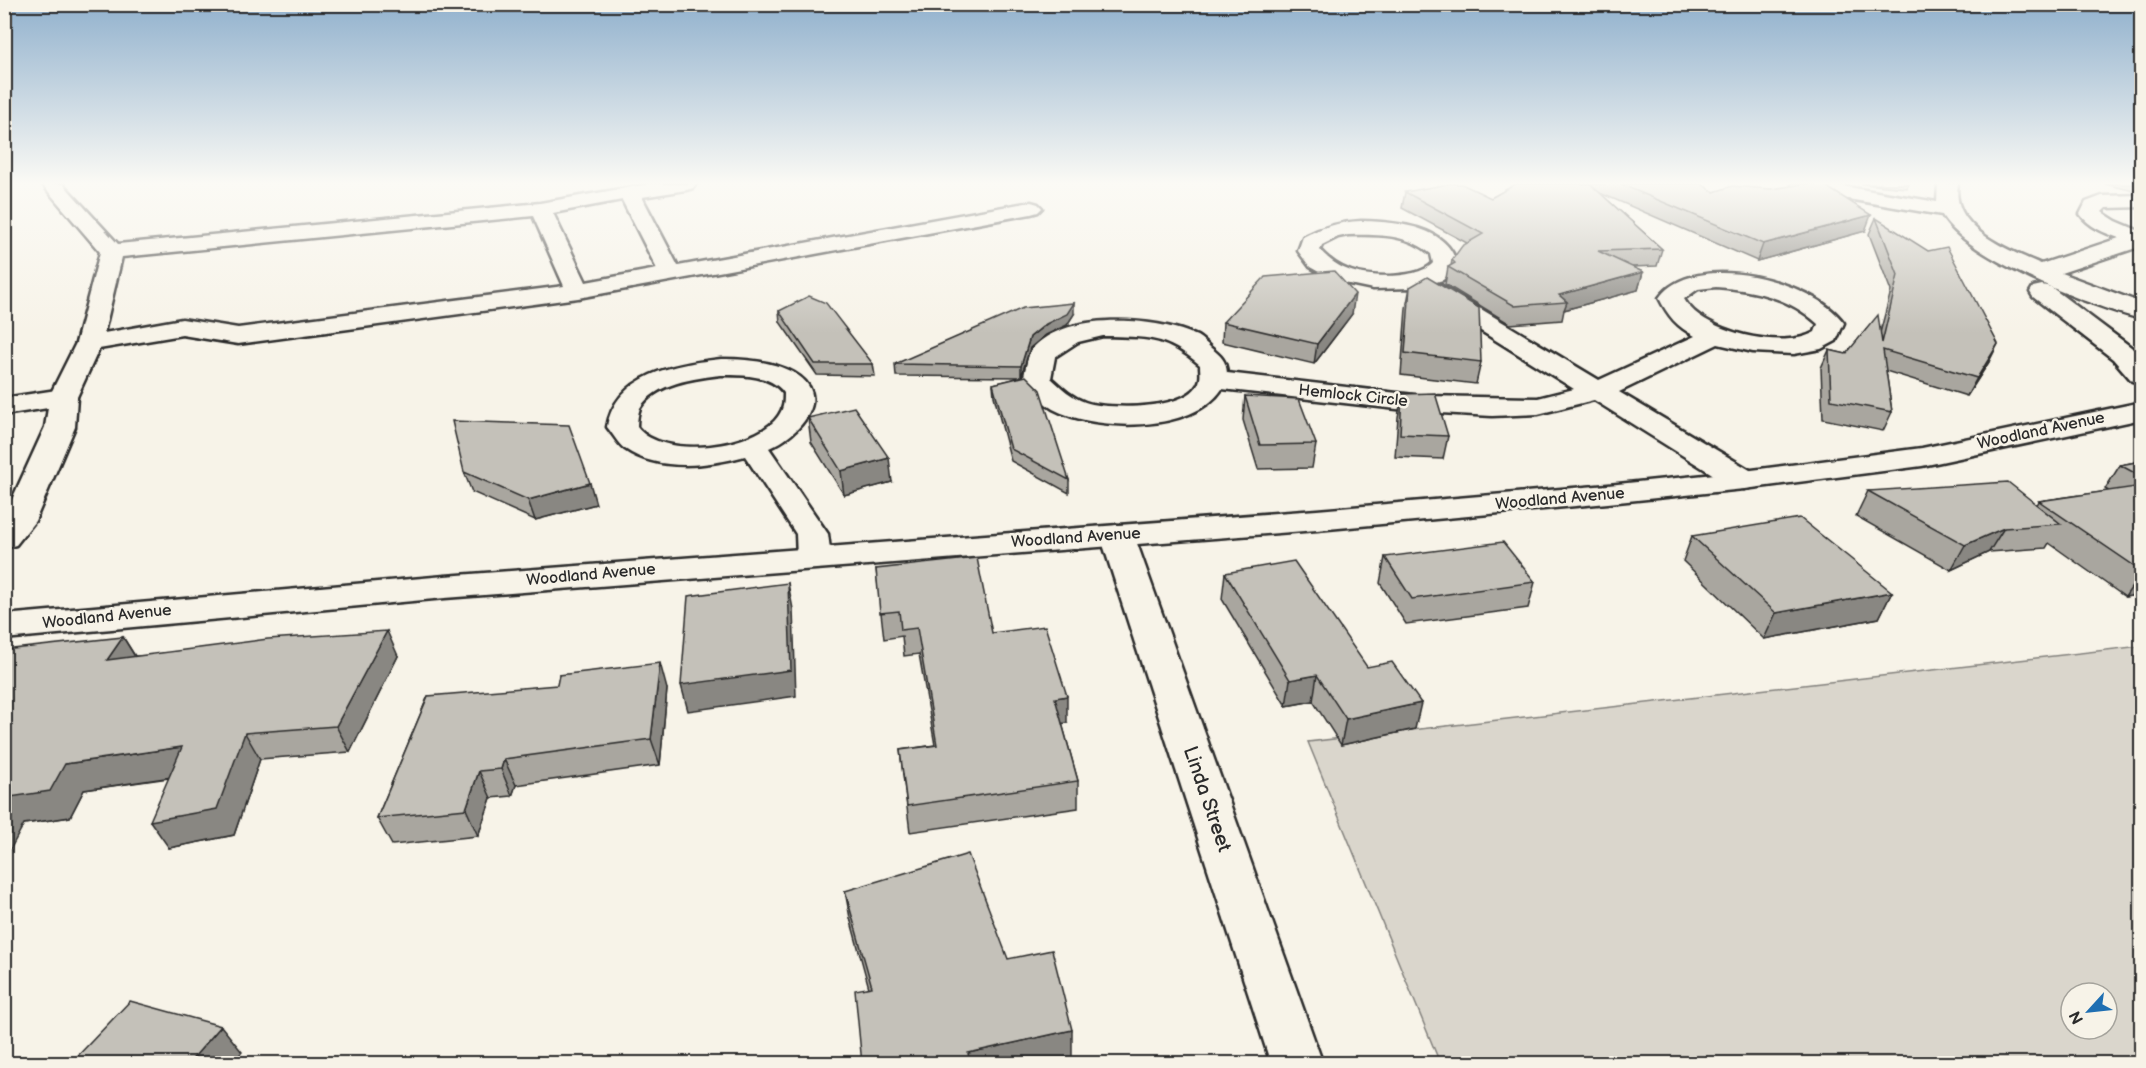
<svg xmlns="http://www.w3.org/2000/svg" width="2146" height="1068" viewBox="0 0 2146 1068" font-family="'Balsamiq Sans',sans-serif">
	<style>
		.green { fill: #dad6cc; stroke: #82807c; stroke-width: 1.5; fill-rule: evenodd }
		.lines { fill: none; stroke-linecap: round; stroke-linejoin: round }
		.street-casing { stroke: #2b2b2b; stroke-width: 5 }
		.secondary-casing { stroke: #2b2b2b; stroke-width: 5 }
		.street { fill: #f7f3e8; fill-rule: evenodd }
		.secondary { fill: #f7f3e8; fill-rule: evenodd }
		.wall { fill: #a9a69f; stroke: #2b2b2b; stroke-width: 1.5 }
		.shaded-wall { fill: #898782; stroke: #2b2b2b; stroke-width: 1.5 }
		.building { fill: #c4c1b9; stroke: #2b2b2b; stroke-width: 1.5 }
		.labels { text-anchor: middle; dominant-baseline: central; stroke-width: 5; stroke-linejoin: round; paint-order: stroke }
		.street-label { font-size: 16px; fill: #2b2b2b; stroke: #f7f3e8 }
		.near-street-label { font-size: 20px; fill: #2b2b2b; stroke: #f7f3e8 }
	</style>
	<rect width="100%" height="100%" fill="#f7f3e8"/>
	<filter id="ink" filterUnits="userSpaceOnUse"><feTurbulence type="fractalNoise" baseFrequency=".0167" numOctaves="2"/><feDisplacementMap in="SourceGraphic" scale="12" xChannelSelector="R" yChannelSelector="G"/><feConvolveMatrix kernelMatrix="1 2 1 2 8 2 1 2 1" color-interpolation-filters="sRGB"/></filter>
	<g filter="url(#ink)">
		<path class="green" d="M2141,646v417h-701l-132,-321zM2071,993h36v36h-36z"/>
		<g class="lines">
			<g class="street-casing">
				<g id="street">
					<path d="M42,184h21l55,60 422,-41 109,-19h47l-3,4 -7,2 -44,7 36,69 353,-64 7,2 4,4 -4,4 -7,2 -453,84 -340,46 -56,-9 -83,14 -22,48 -4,6 -10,2 -10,-2 -4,-6 27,-54 24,-91zM622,200l35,69 -71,13 -33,-69zM533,216l31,70 -326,42 -56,-9 -78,14 18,-76z"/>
					<path d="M1792,184h38l107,18 1,-18h20c-8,44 50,66 83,80l78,-26c-14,-5 -30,-11 -39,-24l6,-12 16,-6 40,-1v12l-36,1 -4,4 14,9 26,11v14l-81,27 81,30v16c-50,-12 -176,-61 -200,-104l-141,-24 -7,-2z"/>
					<path d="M1361,221c34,1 86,4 96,43l-14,16 -7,2 163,98 96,-44c-18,-9 -27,-20 -36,-38 34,-49 155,-18 185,25l-8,18 -15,8 -27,5 -41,-2 -35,-8 -99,48 136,81 5,7 -5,7 -11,2 -11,-2 -139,-87 -56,14 -46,2 -69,-4 -201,-23c-29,44 -126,43 -169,20 -10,-6 -23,-19 -30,-29 3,-9 3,-23 9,-31 32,-38 124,-33 165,-13 5,3 10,8 14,12 10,8 15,12 16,25l196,23 115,2 36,-9 -162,-101 -39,1 -38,-8 -25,-14 -12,-16 5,-14c19,-10 36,-15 58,-16zM1348,235c28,-1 61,-1 83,19l2,9c-15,16 -61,15 -82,8 -12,-4 -22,-11 -31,-21l2,-5 16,-8zM1716,287c38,3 73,10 102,37l-3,8c-32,19 -113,0 -131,-33l14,-10zM1103,336c44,1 63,-1 97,29 0,4 1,10 0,14 -6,32 -92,31 -115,23 -14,-5 -23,-14 -34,-24l4,-21 23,-15z"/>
					<path d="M2042,285l9,2 80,60 11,11v25l-10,-2 -19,-22 -80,-62 -3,-5 3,-5z"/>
					<path d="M721,359c23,0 52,2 73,14 41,23 5,63 -25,75l59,86 3,23 -5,7 -12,3 -12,-3 -5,-7 -1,-23 -51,-78c-36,10 -87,16 -120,-7 -7,-5 -12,-15 -18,-22 9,-53 69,-63 114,-68zM721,375c20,0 50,-1 63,18 0,8 0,15 -5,22 -22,34 -117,45 -142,12 0,-6 1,-14 3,-19 15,-25 55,-30 81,-33z"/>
					<path d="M1117,525l12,3 5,7 189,529h-52l-171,-529 5,-7z"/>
				</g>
			</g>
			<g class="secondary-casing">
				<g id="secondary">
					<path d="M63,389l10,2 4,6 -2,30 -40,94 -19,24 -12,3v-31l41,-90 3,-19 -44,7v-17z"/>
					<path d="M2142,402v17l-220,47 -178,23 -136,14 -291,27 -872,68 -441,41v-24l441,-39 872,-66 291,-25 136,-14 178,-23z"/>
				</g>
			</g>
			<use href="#street" class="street"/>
			<use href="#secondary" class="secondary"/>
		</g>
		<g class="wall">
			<path d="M1516,184h185l13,8 57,-3 94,42 -108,30 -157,-68 62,56 -5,17 -26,1 12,5 -5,18 -74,20 -2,10 -52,4 -65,-40 3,-17 3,-1 1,-6 15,-17 -65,-35 3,-16 86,6z"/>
			<path d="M1862,184h47l-2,4z"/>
			<path d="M2105,184h37v9z"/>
			<path d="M1876,218l113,144 -22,34 -81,-25 6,41 -9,19 -60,-12 -2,-51 8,-18 17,4 34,-21 11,-42 -22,-57z"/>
			<path d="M1410,287l71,75 -5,22 -75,-9 5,-67z"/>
			<path d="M779,311l94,53 2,12 -58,-1 -37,-53z"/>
			<path d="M1074,314l-7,11 -21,10 -16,13 -8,29 47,103v13l-58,-32 -17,-65 -1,-12 28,-7 -125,-1 -1,-12z"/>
			<path d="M1352,314l-38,50 -92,-22 1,-20z"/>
			<path d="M1402,394l46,42 -5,23 -48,-2 3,-40z"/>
			<path d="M1245,396l71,48 -4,24 -54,1 -15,-49z"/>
			<path d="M808,418l84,64 -48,13 -33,-53z"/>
			<path d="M2142,461v133l-17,3 -76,-54 -3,5 -57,4 -38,18 -95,-54 12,-25 169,14 2,-4 70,-10 -4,-2 15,-24z"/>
			<path d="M464,472l132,32 -61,16 -63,-28z"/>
			<path d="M1692,536l200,56 -13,26 -115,21 -81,-78z"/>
			<path d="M1385,557l150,25 -7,26 -122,16 -26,-41z"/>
			<path d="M876,569l116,64 75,90h-5l16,58v27l-168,24 -10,-82 35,-5 -16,-91 -15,2 -2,-20 -18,3z"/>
			<path d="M1225,573l142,94 48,62 -74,16 -28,-44 -27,5 -64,-107z"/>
			<path d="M123,637l12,19h263l-48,96 -90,7 -26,76 -65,13v-70l-85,12 -14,27 -46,7z"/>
			<path d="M667,689l-7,76 -144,20 -4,11 -21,2 -13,38 -86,9 -15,-27 51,-122z"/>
			<path d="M845,891l163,68 64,98 -203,-69 -19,-70z"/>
		</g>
		<g class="shaded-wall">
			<path d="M1871,215l-6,16 -108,30 6,-17z"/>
			<path d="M1643,272l-5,18 -74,20 3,-8 -8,-7z"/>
			<path d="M1355,294l-3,20 -38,50 3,-20z"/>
			<path d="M1074,303v11l-7,11 -21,10 -16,13 -9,29v-11l9,-29z"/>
			<path d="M1998,344l-9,18 -22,34 10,-18z"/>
			<path d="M889,458l3,24 -48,13 -3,-24z"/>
			<path d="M590,483l6,21 -61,16 -7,-20z"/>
			<path d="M2004,528l-15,24 -38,18 14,-25z"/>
			<path d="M2142,572v22l-17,3z"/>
			<path d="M788,583l5,26 3,87 -108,15 -7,-26z"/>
			<path d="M1892,592l-13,26 -115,21 12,-26z"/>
			<path d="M387,631l11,25 -48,96 -14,-26z"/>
			<path d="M123,637l16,26 -32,-3z"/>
			<path d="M660,663l7,26 -7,76 -9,-26z"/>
			<path d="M1317,675l-4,26 -27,5 4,-26z"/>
			<path d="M1067,696v27l-11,1 -1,-26z"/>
			<path d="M1421,703l-6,26 -74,16 5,-26z"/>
			<path d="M245,733l15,26 -26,76 -65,13 -19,-27z"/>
			<path d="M182,747l17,26 -115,17 -14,27 -46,7 -20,37v-63l61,-34z"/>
			<path d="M504,759l12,26 -4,11 -11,-27z"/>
			<path d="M479,771l12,27 -13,38 -12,-27z"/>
			<path d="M221,1026l21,26 -10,12h-44z"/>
			<path d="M1072,1030v27l-30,7h-73l-1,-11z"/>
		</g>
		<g class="building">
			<path d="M1448,184h14l29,14 25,-14h74l72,65 -64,2 45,21 -84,23 8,7 -52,4 -67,-39 7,-4 -3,-3 10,-14 21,-12 -78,-42z"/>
			<path d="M1620,184h81l13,8 18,-6 39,3 33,-5 20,1 47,30 -108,29z"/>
			<path d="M1876,218l52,33 19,-4 51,97 -21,34 -94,-28 9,62 -61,-12 -2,-50 17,4 32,-39 4,28 16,-68z"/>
			<path d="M1334,271l21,23 -38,50 -94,-22 42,-45z"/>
			<path d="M1427,277l52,31 2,54 -76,-9 5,-66z"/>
			<path d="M809,296l17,7 47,61h-58l-36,-53z"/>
			<path d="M1074,303l-7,11 -21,10 -16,13 -9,29 -126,-2 128,-56z"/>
			<path d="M1026,376l14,14 29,90 -58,-31 -18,-65z"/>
			<path d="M1435,393l13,43 -48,-2 2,-40z"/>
			<path d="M1245,396l54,3 17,45 -56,1z"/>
			<path d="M854,407l35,51 -48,13 -33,-53z"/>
			<path d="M452,421l117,4 21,58 -62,17 -64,-28z"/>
			<path d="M2142,461v16l-22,-12z"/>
			<path d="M2008,482l53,42 -57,4 -39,17 -97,-54z"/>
			<path d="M2142,486v85l-103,-70z"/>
			<path d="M1800,518l92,74 -116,21 -84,-77z"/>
			<path d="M1503,542l32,40 -123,17 -27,-42z"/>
			<path d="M977,558l15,75 53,-7 22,70 -12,2 23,83 -171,25 -7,-56 37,-5 -20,-117 -16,2 -2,-19 -19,2 -4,-44z"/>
			<path d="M1294,561l73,106 25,-5 29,41 -75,16 -29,-44 -27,5 -65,-107z"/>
			<path d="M788,583l3,87 -110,15 7,-89z"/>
			<path d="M387,631l-51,95 -91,7 -28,76 -67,12 32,-74 -117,17 -15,27 -46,7v-148l119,-13 -16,23 161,-21z"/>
			<path d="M660,663l-9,76 -147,20 -3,10 -22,2 -13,38 -89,9 51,-122 129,-11 2,-10z"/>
			<path d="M968,854l40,105 44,-9 20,80 -104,23 2,11h-108l-7,-74 17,-3 -27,-96z"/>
			<path d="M130,1001l91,25 -33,38h-118z"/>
		</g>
	</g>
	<linearGradient id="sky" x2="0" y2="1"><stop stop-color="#91b1cd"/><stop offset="0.55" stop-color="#fbfaf5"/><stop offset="1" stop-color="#fbfaf5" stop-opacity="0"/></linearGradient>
	<rect width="2146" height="333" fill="url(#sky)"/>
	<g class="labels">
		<g class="street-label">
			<text transform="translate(1353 396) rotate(6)">Hemlock Circle</text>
			<text transform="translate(2041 431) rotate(-12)">Woodland Avenue</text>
			<text transform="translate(1560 499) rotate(-5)">Woodland Avenue</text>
			<text transform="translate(1076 538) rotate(-4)">Woodland Avenue</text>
			<text transform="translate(591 575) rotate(-5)">Woodland Avenue</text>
			<text transform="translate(107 617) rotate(-6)">Woodland Avenue</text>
		</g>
		<g class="near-street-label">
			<text transform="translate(1207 799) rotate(71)">Linda Street</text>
		</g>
	</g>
	<rect width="2146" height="1068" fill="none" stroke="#f7f3e8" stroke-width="24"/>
	<rect x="12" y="12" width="2122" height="1044" fill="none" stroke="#2b2b2b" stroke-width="2" filter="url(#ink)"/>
	<g transform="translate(2089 1011) rotate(243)"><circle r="28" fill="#f7f3e8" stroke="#a5a39c" stroke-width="1.5"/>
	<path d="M0-4.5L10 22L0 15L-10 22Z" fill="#1f6fb2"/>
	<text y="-9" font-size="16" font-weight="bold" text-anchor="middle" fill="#2b2b2b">N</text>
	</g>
</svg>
